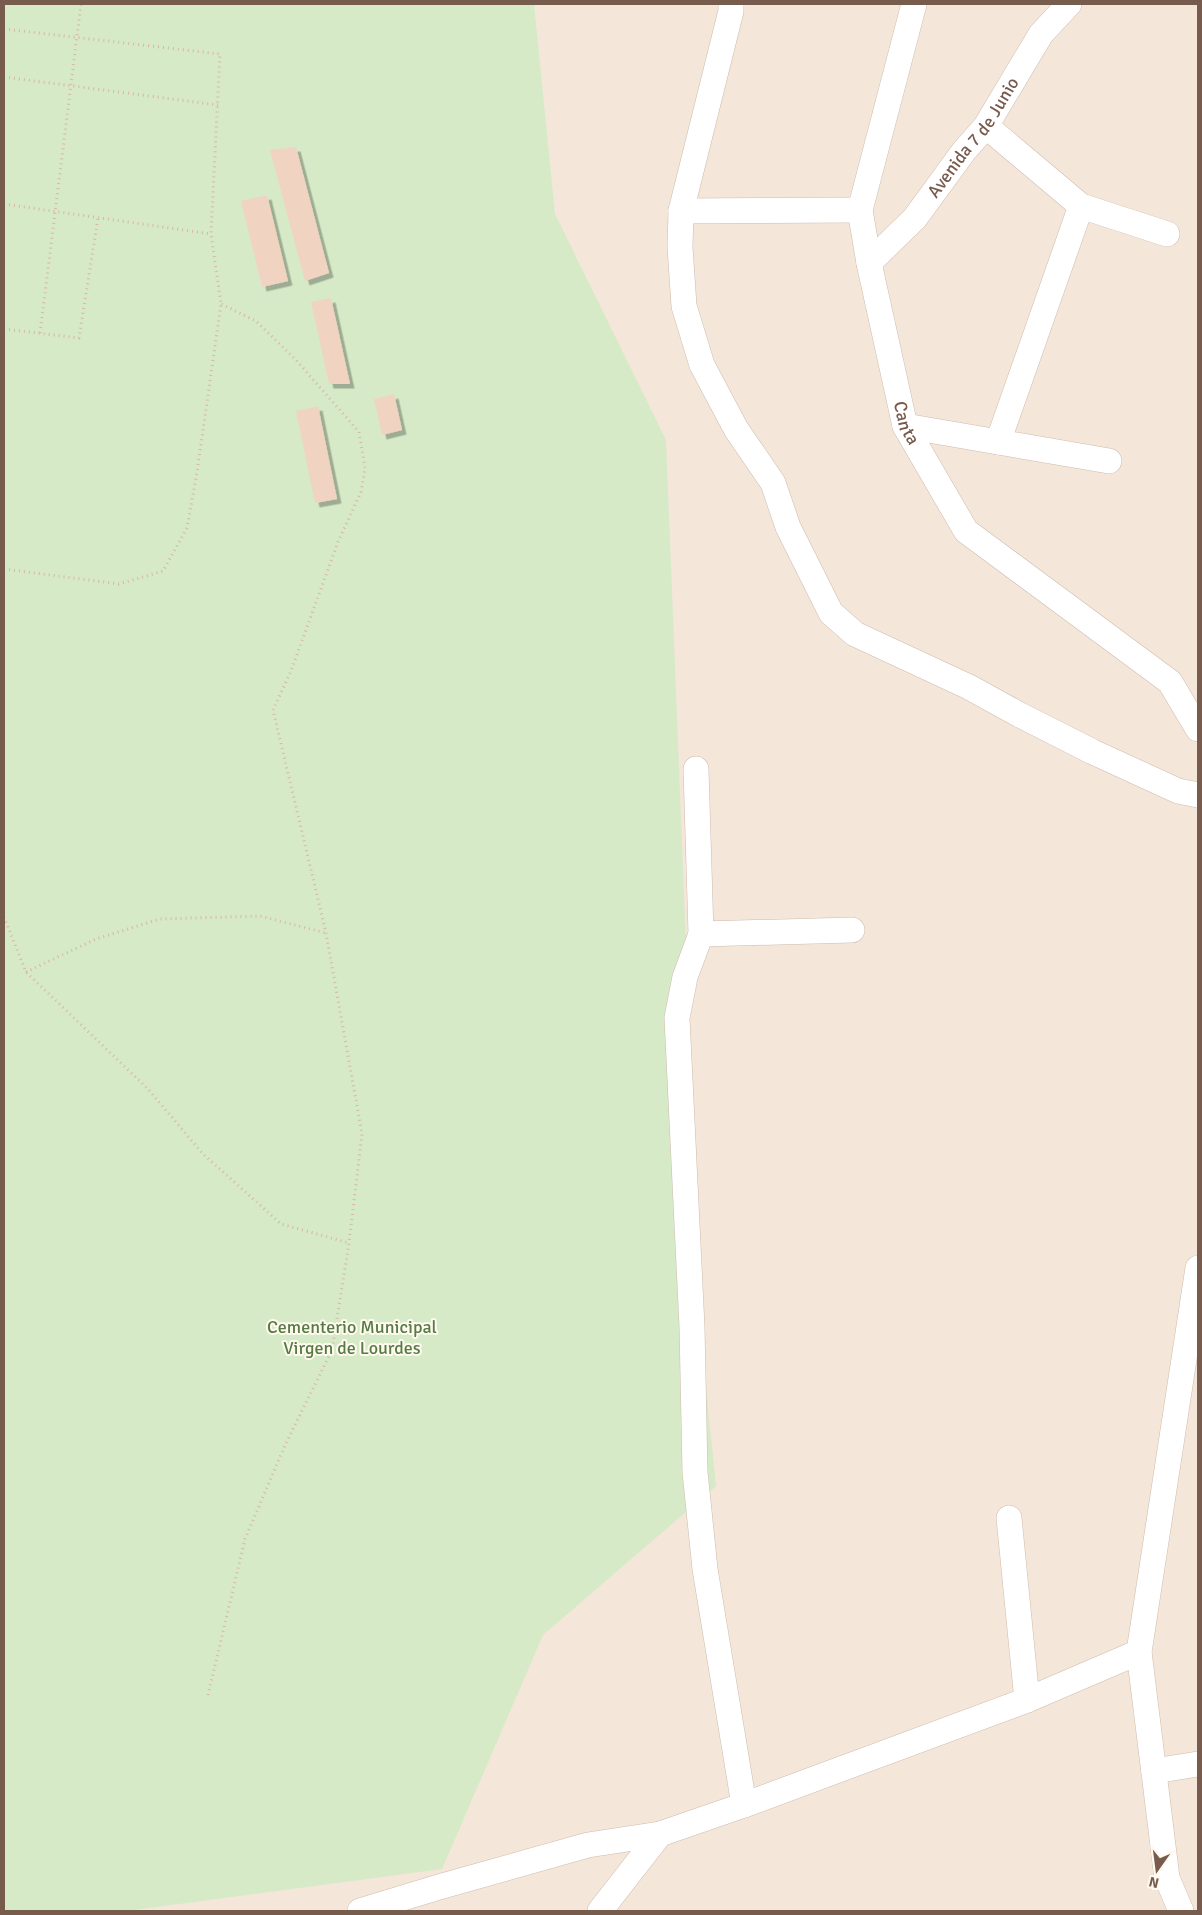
<svg xmlns="http://www.w3.org/2000/svg" width="1202" height="1915" viewBox="0 0 1202 1915" font-family="Signika,sans-serif">
	<style>
		.residential { fill: #f4e6d8 }
		.green { fill: #d6eac7 }
		.building { fill: #f1d3c1; filter: url(#shadow) }
		.lines { fill: none; stroke-linecap: round; stroke-linejoin: round }
		.street-casing { stroke: #cebcaf; stroke-width: 26 }
		.path { stroke: #d7b7a4; stroke-width: 3; stroke-dasharray: 1 4; stroke-linecap: butt }
		.street { stroke: #fff; stroke-width: 25 }
		.labels { text-anchor: middle; dominant-baseline: central; stroke-width: 4; stroke-linejoin: round; paint-order: stroke }
		.street-label { font-size: 18px; fill: #775b4d; stroke: #fff9f0 }
		.park-label { font-size: 18px; fill: #567c44; stroke: #fff9f0 }
	</style>
	<defs>
		<filter id="shadow"><feDropShadow dx="4.5" dy="4.5" stdDeviation="0" flood-color="#0004"/></filter>
	</defs>
	<rect width="100%" height="100%" fill="#fcf5e9"/>
	<rect class="residential" x="4" y="4" width="1194" height="1907"/>
	<path class="green" d="M4,4h530l21,210 111,226 36,910 14,136 -173,149 -101,234 -316,42h-122z"/>
	<g class="building">
		<path d="M296,147l33,126 -24,8 -35,-131z"/>
		<path d="M267,195l21,86 -26,6 -21,-86z"/>
		<path d="M331,298l19,86h-21l-18,-82z"/>
		<path d="M394,394l8,36 -20,5 -8,-36z"/>
		<path d="M318,406l19,93 -22,4 -19,-92z"/>
	</g>
	<g class="lines">
		<g class="street-casing">
			<g id="street">
				<path d="M731,4v7l-50,200 -1,36 4,59 18,59 34,64 37,54 15,44 43,86 24,21 114,53 51,28 73,37 85,39 20,4"/>
				<path id="s1" d="M914,4l-54,206 9,53 36,163 61,105 204,151 28,47"/>
				<path d="M986,126l95,80 86,28"/>
				<path d="M681,211l179,-1"/>
				<path id="s2" d="M869,263l46,-45 49,-67 22,-25 55,-92 28,-30"/>
				<path d="M905,426l204,35"/>
				<path d="M998,442l83,-236"/>
				<path d="M696,769l5,165 -16,43 -8,41 15,309 3,145 10,97 39,236"/>
				<path d="M701,934l151,-4"/>
				<path d="M1009,1518l18,182"/>
				<path d="M1154,1771l44,-7"/>
				<path d="M360,1911l79,-24 149,-42 72,-11"/>
				<path d="M600,1911l60,-77 84,-29 283,-105 112,-48"/>
				<path d="M1181,1911l-14,-33 -28,-226 59,-384"/>
			</g>
		</g>
		<g class="path">
			<path d="M4,29l216,25 -9,180 10,70 -24,168 -10,56 -24,43 -44,13 -115,-15"/>
			<path d="M4,77l214,28"/>
			<path d="M4,204l207,30"/>
			<path d="M4,329l75,9 19,-120"/>
			<path d="M40,333l41,-329"/>
			<path d="M4,917l22,55 122,117 54,64 79,71 68,19"/>
			<path d="M26,972l70,-33 64,-20 100,-3 66,17"/>
			<path d="M208,1695l37,-156 41,-96 46,-93 17,-107 13,-109 -36,-201 -53,-223 18,-39 47,-129 23,-50 4,-24 -6,-36 -63,-72 -40,-39 -35,-17"/>
		</g>
		<use href="#street" class="street"/>
	</g>
	<g class="labels">
		<g class="street-label">
			<text stroke="none"><textPath href="#s2" startOffset="164">Avenida 7 de Junio</textPath></text>
			<text stroke="none"><textPath href="#s1" startOffset="431">Canta</textPath></text>
		</g>
		<g class="park-label">
			<text x="352" y="1327">Cementerio Municipal<tspan x="352" dy="21">Virgen de Lourdes</tspan></text>
		</g>
	</g>
	<rect width="1202" height="1915" fill="none" stroke="#775b4d" stroke-width="10"/>
	<g transform="translate(1157 1870) rotate(194)" stroke="#fff9f0" stroke-width="4" paint-order="stroke">
	<path d="M0-4L9 19L0 12L-9 19Z" fill="#775b4d"/>
	<text y="-8" font-size="14" font-weight="bold" text-anchor="middle" fill="#775b4d">N</text>
	</g>
</svg>
